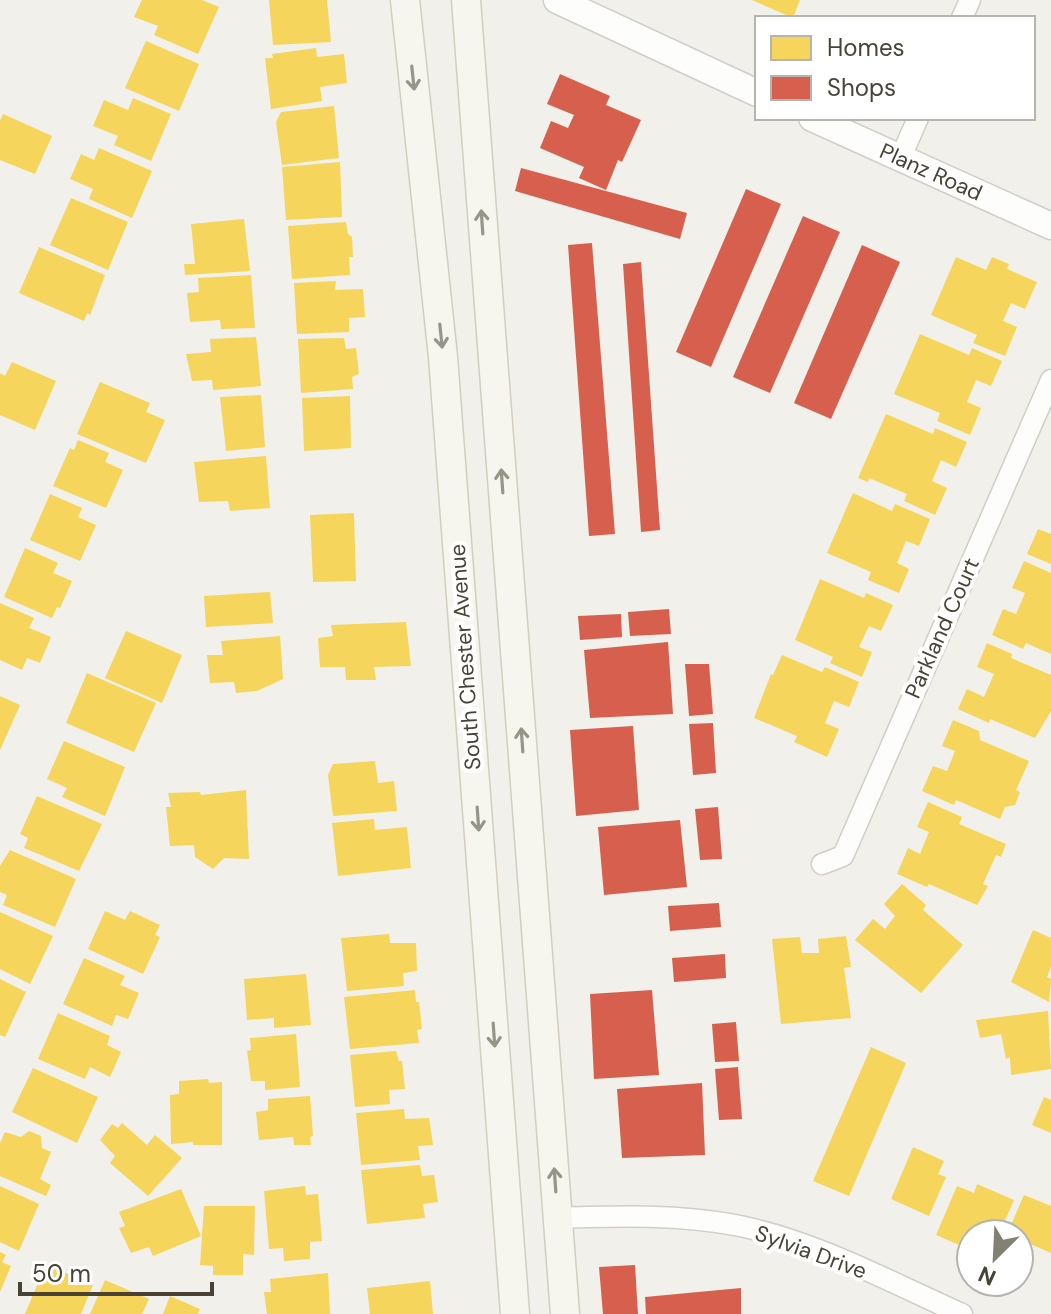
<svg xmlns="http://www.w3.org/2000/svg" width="1051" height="1314" viewBox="0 0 1051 1314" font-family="'DM Sans',sans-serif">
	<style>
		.homes { fill: #f6d55c }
		.shops { fill: #d6604d }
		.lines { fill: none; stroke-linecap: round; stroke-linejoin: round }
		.minor-casing { stroke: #d0cec7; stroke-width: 23 }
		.tertiary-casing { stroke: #d0cec7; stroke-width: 29 }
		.secondary-casing { stroke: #d1cec0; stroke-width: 31 }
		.minor { stroke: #fdfdfc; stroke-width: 20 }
		.tertiary { stroke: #fdfdfc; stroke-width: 26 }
		.secondary { stroke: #f7f6ee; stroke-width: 28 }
		.oneway { stroke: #979488 }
		.labels { text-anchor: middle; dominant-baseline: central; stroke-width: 8; stroke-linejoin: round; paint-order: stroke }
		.street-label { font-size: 22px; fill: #484335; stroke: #fff }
	</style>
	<rect width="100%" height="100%" fill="#f2f0ea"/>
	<g class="homes">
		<path d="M142,0h60l17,7 -21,47 -44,-19 4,-9 -24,-9z"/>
		<path d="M269,0h58l4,42 -58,3z"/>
		<path d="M752,0h48l-7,18z"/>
		<path d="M146,41l53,23 -20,47 -54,-23z"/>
		<path d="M316,48l1,9 27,-3 3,29 -27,4 2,14 -51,8 -6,-51h8l-1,-4z"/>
		<path d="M133,98l38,16 -20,47 -37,-16 4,-9 -25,-10 11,-26 24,10z"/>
		<path d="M334,106l5,52 -57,7 -6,-43 5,-10z"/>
		<path d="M3,114l49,22 -17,38 -35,-14v-39z"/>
		<path d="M99,148l53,23 -20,47 -43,-19 4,-10 -23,-10 11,-25 13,6z"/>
		<path d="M340,162l2,55 -56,3 -4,-53z"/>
		<path d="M71,198l57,24 -20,48 -58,-25z"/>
		<path d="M244,219l6,52 -65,4 -1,-11h11l-4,-40z"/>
		<path d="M346,222l2,12 4,3 1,20h-4l1,18 -58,4 -4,-53z"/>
		<path d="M39,247l66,28 -15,40 -3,-2 -3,8 -65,-28z"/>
		<path d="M956,257l30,13 6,-13 17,7 -2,5 30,13 -12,27 -14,-6 -8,18 14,6 -12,29 -32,-13 4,-8 -46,-20z"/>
		<path d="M251,275l4,53 -34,1 -1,-9 -30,2 -3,-29 12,-1 -1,-14z"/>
		<path d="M336,281l-1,9 28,-1 2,28 -16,1v14l-52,2 -3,-51z"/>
		<path d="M920,334l49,21 3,-7 30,13 -11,25 -15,-6 -9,22 14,6 -11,27 -33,-14 3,-8 -46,-19z"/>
		<path d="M256,337l5,49 -48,4 -1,-10 -20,1 -6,-27 25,-2 -1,-13z"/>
		<path d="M344,338l2,11 10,-1 3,26 -7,3 1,12 -52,4 -3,-54z"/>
		<path d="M12,362l44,19 -21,49 -35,-15v-42l5,3z"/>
		<path d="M100,382l50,21 -4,9 19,8 -19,43 -69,-29z"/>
		<path d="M261,395l4,52 -39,4 -6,-54z"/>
		<path d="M350,396l1,52 -47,3 -2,-53z"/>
		<path d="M886,414l47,20 2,-6 32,14 -11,25 -15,-7 -9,21 15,7 -12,27 -31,-14 3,-7 -38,-16 -1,4 -10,-4z"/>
		<path d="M78,440l31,13 -4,9 18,8 -17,38 -53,-22 17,-38 4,2z"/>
		<path d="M266,456l4,52 -40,3 -2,-10 -29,1 -5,-40z"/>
		<path d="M853,493l39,18 3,-7 35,15 -11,27 -13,-5 -9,22 12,6 -10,24 -31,-13 3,-8 -44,-19z"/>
		<path d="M50,494l32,14 -4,9 18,8 -16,36 -50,-21z"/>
		<path d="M354,513l2,68 -43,1 -3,-67z"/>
		<path d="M1038,529l13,5v30l-24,-10z"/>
		<path d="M25,548l33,15 -5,10 19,8 -12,27 -3,-1 -5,11 -48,-21z"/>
		<path d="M1024,561l27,12v81l-25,-11 -3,6 -31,-14 11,-26 13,5 9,-21 -13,-5z"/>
		<path d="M820,579l44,19 2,-5 27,12 -12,26 -12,-5 -10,21 13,5 -10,25 -32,-14 3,-6 -38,-17z"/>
		<path d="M270,592l3,31 -67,4 -2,-31z"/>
		<path d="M0,603l34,15 -5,10 22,9 -11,26 -13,-5 -5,12 -22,-10z"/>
		<path d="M406,622l5,44 -37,1 2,13h-30l-1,-13h-25l-2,-29 15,-2 -2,-11z"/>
		<path d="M126,631l56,24 -20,48 -57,-25z"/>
		<path d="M280,636l3,43 -26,12 -21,2 -2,-11 -24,1 -3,-28h16l-2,-14z"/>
		<path d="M987,643l25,11 -1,4 40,17v36l-16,27 -45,-19 -1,4 -31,-14 9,-20 17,8 10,-23 -17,-7z"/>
		<path d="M782,655l40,17 3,-5 34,15 -10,25 -15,-6 -9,22 14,6 -12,28 -33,-15 3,-6 -43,-18 17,-44 2,1z"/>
		<path d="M87,673l69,30 -22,49 -68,-29z"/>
		<path d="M0,696l20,9 -20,45z"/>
		<path d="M953,720l26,11 1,9 49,21 -13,29 4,2 -5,13 -10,2 -5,12 -44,-19 -2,5 -32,-14 11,-25 14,5 8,-20 -13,-5z"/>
		<path d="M64,741l61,26 -20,49 -43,-19 5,-9 -20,-9z"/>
		<path d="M375,761l3,22 16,-2 3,30 -64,5 -5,-41 5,-11z"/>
		<path d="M246,790l3,69 -25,-1 -11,11 -18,-12 -1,-12 -24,1 -4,-39h5l-3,-14 32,-1 1,3z"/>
		<path d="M37,796l65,28 -23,47 -55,-23 4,-10 -8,-4z"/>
		<path d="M928,802l34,15 -3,7 47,20 -5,13 -5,-2 -13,29 5,2 -11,19 -48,-21 -2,3 -30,-13 11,-26 12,6 9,-22 -12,-5z"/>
		<path d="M374,819l1,11 32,-3 4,41 -73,8 -6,-53z"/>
		<path d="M10,850l66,29 -21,48 -52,-22 4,-10 -7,-3v-26z"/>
		<path d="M902,884l24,21 -3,5 40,35 -42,48 -66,-53 18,-21 12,10 10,-13 -11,-12z"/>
		<path d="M105,911l20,9 5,-9 30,14 -5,10 5,2 -17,37 -55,-25z"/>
		<path d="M0,912l53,24 -23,48 -30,-15z"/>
		<path d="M1033,930l18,8v29l-4,10 4,2 -2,23 -38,-20z"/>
		<path d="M389,934l1,9h26l1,28 -14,2 1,13 -57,5 -6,-53z"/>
		<path d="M846,936l5,31 -7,1 7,50 -70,6 -9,-85 28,-2 2,16h17l-1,-14z"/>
		<path d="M84,958l41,18 -5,9 19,8 -11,26 -12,-4 -4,11 -49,-22z"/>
		<path d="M306,974l5,51 -37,3v-10l-27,2 -3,-41z"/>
		<path d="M0,979l26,13 -21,45 -5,-2z"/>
		<path d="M415,990l1,12h3l3,27 -5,1 2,13 -69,6 -6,-52z"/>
		<path d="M1048,1011l3,58 -40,6 -1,-18 -4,2 -5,-25 -21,4 -4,-18z"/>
		<path d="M58,1013l52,23 -3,9 14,7 -11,25 -20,-10 -5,12 -47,-20z"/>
		<path d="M296,1034l4,53 -35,3v-9h-14l-4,-30 4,-1 -1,-12z"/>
		<path d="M871,1047l35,16 -57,133 -36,-15z"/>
		<path d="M396,1051l3,10h3l3,28 -16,1 1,14 -35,3 -5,-52z"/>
		<path d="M33,1068l65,29 -21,46 -65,-31z"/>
		<path d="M208,1079l1,4 13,-1v63h-29v-3l-22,2 -1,-49 9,-1v-13z"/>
		<path d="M310,1096l3,40 -3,1 1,8h-17l-1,-8 -34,3 -3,-28 12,-2v-11z"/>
		<path d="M1044,1097l7,3v33l-19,-8z"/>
		<path d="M404,1109l1,10 24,-1 4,27 -15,1 2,14 -59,5 -5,-52z"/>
		<path d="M122,1123l25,22 8,-10 27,23 -34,38 -38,-33 5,-7 -15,-16 12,-16 6,4z"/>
		<path d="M29,1131l12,5 1,12 9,4 -11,27 11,6 -5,11 -46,-20v-33l5,-11 16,5z"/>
		<path d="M913,1147l31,14 -6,13 8,3 -17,39 -38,-17z"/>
		<path d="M420,1165l2,11 12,-1 4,27 -15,2 2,14 -58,6 -6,-54z"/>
		<path d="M977,1184l37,16 -15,34 -28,2 -7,-3 -5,12 -23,-10 21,-49 17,7z"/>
		<path d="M0,1186l39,18 -20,47 -19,-9z"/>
		<path d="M305,1186l1,9 12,-1 4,47 -12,1v17l-26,2 -1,-13 -14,1 -5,-58z"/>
		<path d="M181,1189l20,47 -48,20 -4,-9 -18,6 -12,-25 6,-2 -6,-14z"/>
		<path d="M1024,1195l27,11v47l-25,-11 -7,17v-25h-12z"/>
		<path d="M204,1206h51l-1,49 -11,-1v21h-30v-9l-13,-1z"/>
		<path d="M0,1252l6,3 -4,7 9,4 -11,26z"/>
		<path d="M46,1264l47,21 -12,29h-56z"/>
		<path d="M328,1273l2,41h-63l-3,-22h7l-1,-13z"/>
		<path d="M105,1280l44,19 -7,15h-52z"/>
		<path d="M430,1281l3,33h-63l-3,-26z"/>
		<path d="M170,1296l30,13 -2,5h-35z"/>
	</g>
	<g class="shops">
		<path d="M560,74l50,22 -4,9 35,15 -19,42 -4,-2 -12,30 -27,-12 5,-11 -44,-19 11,-27 17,7 6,-13 -27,-11z"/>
		<path d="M521,168l166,45 -7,26 -165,-48z"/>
		<path d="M746,189l35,15 -70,163 -35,-15z"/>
		<path d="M803,216l37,16 -70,161 -37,-16z"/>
		<path d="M592,243l23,291 -26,2 -21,-291z"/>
		<path d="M862,245l38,17 -69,157 -37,-16z"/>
		<path d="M641,262l19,268 -19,2 -18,-268z"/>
		<path d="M669,609l2,25 -41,2 -2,-24z"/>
		<path d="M621,614l1,23 -42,3 -2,-24z"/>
		<path d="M668,642l5,72 -83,4 -6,-68z"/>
		<path d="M685,664h24l4,50 -24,2z"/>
		<path d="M713,723l3,50 -23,2 -4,-51z"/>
		<path d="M633,726l6,84 -63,6 -6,-86z"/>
		<path d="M718,807l4,52 -22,1 -5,-51z"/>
		<path d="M680,820l7,67 -83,8 -6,-68z"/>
		<path d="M719,903l2,24 -51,4 -2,-25z"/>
		<path d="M725,954l1,24 -52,4 -2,-24z"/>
		<path d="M652,990l7,85 -65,4 -4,-85z"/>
		<path d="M736,1022l3,39 -24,1 -3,-38z"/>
		<path d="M738,1067l4,52 -23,1 -4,-51z"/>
		<path d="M702,1083l3,72 -83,3 -5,-69z"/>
		<path d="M635,1265l3,49h-35l-4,-47z"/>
		<path d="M741,1288v26h-95l-1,-17z"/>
	</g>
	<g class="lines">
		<g class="minor-casing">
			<g id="minor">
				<path d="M962,18l8,-18"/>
				<path d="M900,159l18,-41"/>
				<path d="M822,864l21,-8 208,-476"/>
				<path d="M558,1218c61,-2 122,-4 182,8 77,16 150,56 222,88"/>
			</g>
		</g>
		<g class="tertiary-casing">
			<g id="tertiary">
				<path d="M557,0l200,93"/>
				<path d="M812,118l239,108"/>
			</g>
		</g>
		<g class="secondary-casing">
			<g id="secondary">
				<path d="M405,0l38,357 72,957"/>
				<path d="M466,0l99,1314"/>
			</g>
		</g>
		<use href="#minor" class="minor"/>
		<use href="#tertiary" class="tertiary"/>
		<use href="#secondary" class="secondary"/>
	</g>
	<defs><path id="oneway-shaft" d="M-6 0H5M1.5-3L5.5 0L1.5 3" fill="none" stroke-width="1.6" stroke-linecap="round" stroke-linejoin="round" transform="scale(2)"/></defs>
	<g class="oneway">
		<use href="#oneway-shaft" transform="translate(413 78) rotate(84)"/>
		<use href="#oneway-shaft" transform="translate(482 222) rotate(-94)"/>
		<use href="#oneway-shaft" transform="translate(441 336) rotate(84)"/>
		<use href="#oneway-shaft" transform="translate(502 481) rotate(-94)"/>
		<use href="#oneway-shaft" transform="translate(522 740) rotate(-94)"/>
		<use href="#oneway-shaft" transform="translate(478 819) rotate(86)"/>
		<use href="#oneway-shaft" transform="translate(494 1035) rotate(86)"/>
		<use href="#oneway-shaft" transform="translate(555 1180) rotate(-94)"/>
	</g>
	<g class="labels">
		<g class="street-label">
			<text transform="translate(931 172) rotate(24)">Planz Road</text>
			<text transform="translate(942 628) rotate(-66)">Parkland Court</text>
			<text transform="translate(465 657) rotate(-94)">South Chester Avenue</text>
			<text transform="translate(811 1252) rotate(20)">Sylvia Drive</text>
		</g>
	</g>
	<rect x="755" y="16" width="280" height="104" fill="#ffffff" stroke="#b6b4ae" stroke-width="2"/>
	<rect x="771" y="36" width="40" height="24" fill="#f6d55c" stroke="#b6b4ae" stroke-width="2"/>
	<text x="827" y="56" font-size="24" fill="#484335">Homes</text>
	<rect x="771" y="76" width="40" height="24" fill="#d6604d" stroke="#b6b4ae" stroke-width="2"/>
	<text x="827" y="96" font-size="24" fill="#484335">Shops</text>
	<g transform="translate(995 1258) rotate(204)"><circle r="38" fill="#ffffff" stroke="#b6b4ae" stroke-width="2"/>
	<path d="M0-6L14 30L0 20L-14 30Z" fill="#848074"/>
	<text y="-12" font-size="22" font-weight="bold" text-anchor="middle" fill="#484335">N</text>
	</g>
	<path d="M20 1282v12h192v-12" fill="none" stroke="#484335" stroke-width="4"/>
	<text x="32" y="1282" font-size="24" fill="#484335" stroke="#ffffff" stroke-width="6" paint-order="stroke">50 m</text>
</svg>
